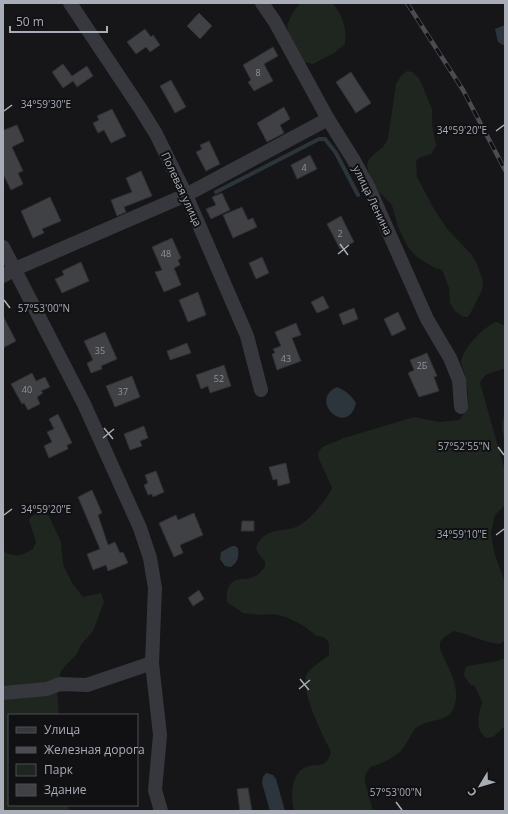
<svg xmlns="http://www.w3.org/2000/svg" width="508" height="814" viewBox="0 0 508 814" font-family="'Open Sans',sans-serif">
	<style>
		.green { fill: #1e261f }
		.water { fill: #2c353c }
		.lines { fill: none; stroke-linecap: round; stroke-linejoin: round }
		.stream { stroke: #2c353c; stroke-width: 4 }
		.building { fill: #404145; stroke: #303034 }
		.street { stroke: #37383d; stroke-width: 14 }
		.rail-casing { stroke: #4a4c52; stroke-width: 4.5 }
		.rail { stroke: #111113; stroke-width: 3; stroke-dasharray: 9; stroke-linecap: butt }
		.ticks { fill: none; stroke: #a8adb8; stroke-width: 1.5 }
		.labels { text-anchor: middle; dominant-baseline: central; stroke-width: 4; stroke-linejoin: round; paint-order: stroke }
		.number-label { font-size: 9px; fill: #8e929b }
		.street-label { font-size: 11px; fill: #a8adb8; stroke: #111113 }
		.ticks-label { font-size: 10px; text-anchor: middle; fill: #a8adb8; stroke: #111113; stroke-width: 4; stroke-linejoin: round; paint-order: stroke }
	</style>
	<rect width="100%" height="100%" fill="#161618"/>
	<g class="green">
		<path d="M301,3h31c11,12 15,26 13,41l-11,9 -21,11 -9,-2 -15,-25 -2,-12 6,-13z"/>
		<path d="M407,71l5,1 7,6 13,31v15l4,22 -5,8 -12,4 -3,3 1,16 17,32 14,21 24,25 5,9 6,17 -1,9 -12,24 -3,3h-4l-8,-6 -5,-8 -1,-15 -6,-16 -3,-3 -5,-1 -18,-11 -9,-10 -10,-20 -6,-22 -14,-14 -9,-17 -2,-9 1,-4 4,-5 11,-9 5,-8 8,-55 5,-8z"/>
		<path d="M497,322l8,4v42c-11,6 -19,2 -25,15l25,88v34l-10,10 -4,18 3,19 11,31v57l-5,4c-16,-1 -30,-10 -46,-13 -5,3 -12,6 -14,12 -1,5 2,10 4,15 8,16 17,34 9,52 -6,13 -29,8 -40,21 -3,5 -5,11 -9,16 -7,10 -23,17 -34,20l-5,9v6l8,29h-79c-3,-12 -4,-36 10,-43 11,-7 22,4 27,-16 -8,-16 -30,-59 -25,-76 3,-8 16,-15 23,-21v-12l-4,-5 -10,-3 -11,-9 -18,-9 -12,-3 -13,1 -18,-2 -16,-11c-1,-7 0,-19 9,-22 6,-2 13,0 19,-4 4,-1 7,-6 10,-9v-5l-7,-9 -2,-6c2,-3 4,-8 7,-10 8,-8 23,-6 33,-10 12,-4 31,-28 36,-39l-13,-29 -1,-6 4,-6 22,-9 70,-21 25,5 21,-2c3,-5 7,-12 8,-17 1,-6 -2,-21 -3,-28 -1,-4 -3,-8 -4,-12 0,-13 24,-38 36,-41z"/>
		<path d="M505,414v28c-3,-10 -5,-18 0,-28z"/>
		<path d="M38,512l6,1 5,3 12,26 2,22 9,19 11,14 18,-4 3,9 -11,29 -12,14 -4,9 -13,13 -4,6v11l-3,7 2,24h-50v90h59l1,6h-66v-260c12,7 18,5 30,-2l3,-7 -7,-22 2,-3z"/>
		<path d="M505,658v68l-12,11 -7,1c-12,-10 -7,-23 -4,-36l-7,-16 -4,-1 -7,-9 1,-7 2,-3 31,-5z"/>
	</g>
	<g class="water">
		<path d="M505,25v19l-2,1 -5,-3 -3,-13z"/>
		<path d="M337,387c9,4 14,8 19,16 -8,35 -49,-2 -19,-16z"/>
		<path d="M232,546h3l3,2c1,9 0,14 -7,19l-6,-1 -5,-7 1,-7z"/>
		<path d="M266,773l7,2 3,4 9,32h-15l-8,-28 1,-6z"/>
	</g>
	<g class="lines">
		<path class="stream" d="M216,192l103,-53h6l11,14 22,42"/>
	</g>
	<g class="building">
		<path d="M199,13l13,13 -12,13 -13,-13z"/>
		<path d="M145,29l6,8 2,-2 7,10 -10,7 -4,-5 -10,7 -9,-12z"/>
		<path d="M273,47l5,9 -14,8 9,17 -19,10 -6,-9 3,-2 -8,-15z"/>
		<path d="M63,64l9,12 15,-10 6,10 -16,11 -4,-6 -10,7 -11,-16z"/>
		<path d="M351,72l20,31 -15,10 -20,-31z"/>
		<path d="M171,80l15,27 -11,6 -15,-27z"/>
		<path d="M284,107l6,12 -10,6 4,8 -17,9 -10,-19z"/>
		<path d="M112,109l14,27 -15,7 -7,-13 -6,3 -5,-10 6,-3 -2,-4z"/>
		<path d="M17,125l7,16 -12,6 11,24 -5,2 5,11 -12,6 -8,-16v-46l1,2z"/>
		<path d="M209,141l11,23 -14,7 -10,-19 6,-3 -2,-4z"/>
		<path d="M310,155l7,14 -20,10 -6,-14z"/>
		<path d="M141,171l11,25 -28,11 2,5 -9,4 -6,-16 21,-8 -6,-14z"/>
		<path d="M222,193l8,17 -19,9 -5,-10 10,-4 -4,-8z"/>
		<path d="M50,197l11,24 -19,8 2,4 -11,5 -12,-27z"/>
		<path d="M242,207l6,13 5,-2 4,9 -24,11 -10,-23z"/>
		<path d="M341,216l13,26 -14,7 -13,-25z"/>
		<path d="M172,238l9,20 -3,2 2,5 -6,3 7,17 -17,7 -9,-20 7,-2 -10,-23z"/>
		<path d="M262,257l7,16 -13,6 -7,-16z"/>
		<path d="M81,262l8,19 -27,12 -7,-14 9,-4 -2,-4z"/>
		<path d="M198,292l8,23 -18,7 -9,-22z"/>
		<path d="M323,296l6,12 -12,5 -6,-11z"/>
		<path d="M354,308l4,11 -15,6 -4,-11z"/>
		<path d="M398,312l8,17 -14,7 -8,-17z"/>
		<path d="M3,316l13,25 -13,7z"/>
		<path d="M296,323l5,12 -9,3 9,23 -24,9 -5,-16 3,-1 -2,-4 8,-3 -6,-14z"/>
		<path d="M105,332l12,27 -16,7 1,3 -11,4 -4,-10 6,-3 -9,-19z"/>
		<path d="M187,343l4,10 -21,7 -3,-9z"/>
		<path d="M427,353l10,23 -3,1 5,14 -20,6 -11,-24 6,-3 -4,-10z"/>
		<path d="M224,365l7,21 -21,7 -2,-7 -7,3 -5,-14z"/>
		<path d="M32,373l4,8 9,-4 5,10 -9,4 2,2 -6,4 3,7 -12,6 -4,-7 -2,1 -11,-20z"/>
		<path d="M132,376l8,21 -25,10 -9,-21z"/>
		<path d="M58,414l14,29 -5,2 1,4 -19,9 -5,-12 8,-4 -5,-10 7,-3 -5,-10z"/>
		<path d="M144,426l4,12 -8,3 2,5 -12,4 -6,-16z"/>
		<path d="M286,463l4,20 -12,3 -1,-7 -4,1 -4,-13z"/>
		<path d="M156,471l8,21 -11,5 -1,-3 -4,1 -4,-10 4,-2 -3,-8z"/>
		<path d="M92,490l10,23 -4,2 10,30 7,-3 5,11 3,-1 5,11 -20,8 -2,-6 -13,5 -6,-16 13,-5 -22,-52z"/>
		<path d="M194,513l9,22 -23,10 3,8 -9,4 -15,-34 17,-8 2,5z"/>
		<path d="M242,521h12v10h-13z"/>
		<path d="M199,590l5,9 -11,7 -5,-8z"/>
		<path d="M248,788l4,23h-12l-3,-22z"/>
	</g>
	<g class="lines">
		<g class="street">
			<path d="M70,3l70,105 16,26 30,61 61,141 14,54"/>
			<path d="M262,3l13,19 53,97 25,40 16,29 58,131 23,39 9,22 2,27"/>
			<path d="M3,247l81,157 56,124 10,30 5,30 -3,75 8,72 -5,55 6,21"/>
			<path d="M3,276l12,-7 171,-74 142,-76"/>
			<path d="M3,693l44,-4 13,-5 27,1 65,-22"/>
		</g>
		<g class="rail-casing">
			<path id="rail" d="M407,3l56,87 42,80"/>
		</g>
		<use href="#rail" class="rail"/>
	</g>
	<path class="ticks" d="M4,111l8,-6M496,131l8,-6M340,244l8,11M338,254l11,-9M4,300l6,8M104,428l9,11M103,438l11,-9M498,447l6,8M4,515l8,-6M496,535l8,-6M300,679l9,11M299,689l11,-9M396,802l6,8"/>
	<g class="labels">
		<g class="number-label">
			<text x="258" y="72">8</text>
			<text x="304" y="167">4</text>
			<text x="340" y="233">2</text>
			<text x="166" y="253">48</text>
			<text x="100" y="350">35</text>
			<text x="286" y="358">43</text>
			<text x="422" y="365">2Б</text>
			<text x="219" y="378">52</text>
			<text x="27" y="389">40</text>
			<text x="123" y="391">37</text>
		</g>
		<g class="street-label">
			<text transform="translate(182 189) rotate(65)">Полевая улица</text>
			<text transform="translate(373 200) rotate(64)">улица Ленина</text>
		</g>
	</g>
	<g class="ticks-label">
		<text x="46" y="108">34°59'30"E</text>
		<text x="462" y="134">34°59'20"E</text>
		<text x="44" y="312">57°53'00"N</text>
		<text x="464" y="450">57°52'55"N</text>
		<text x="46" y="513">34°59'20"E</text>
		<text x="462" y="538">34°59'10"E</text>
		<text x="396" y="796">57°53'00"N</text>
	</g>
	<rect width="508" height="814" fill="none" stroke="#a8adb8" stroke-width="8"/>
	<rect x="8" y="714" width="130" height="92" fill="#111113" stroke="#4d4f55"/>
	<rect x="16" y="727" width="20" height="6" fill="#37383d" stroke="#4d4f55"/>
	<text x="44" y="734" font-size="12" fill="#a8adb8">Улица</text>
	<rect x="16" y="747" width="20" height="6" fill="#4a4c52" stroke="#4d4f55"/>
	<text x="44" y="754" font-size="12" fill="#a8adb8">Железная дорога</text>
	<rect x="16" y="764" width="20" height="12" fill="#1e261f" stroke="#4d4f55"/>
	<text x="44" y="774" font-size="12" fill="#a8adb8">Парк</text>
	<rect x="16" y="784" width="20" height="12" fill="#404145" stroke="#4d4f55"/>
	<text x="44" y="794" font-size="12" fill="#a8adb8">Здание</text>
	<g transform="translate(480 786) rotate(232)" stroke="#111113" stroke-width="3" paint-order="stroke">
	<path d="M0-3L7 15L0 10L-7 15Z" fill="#a8adb8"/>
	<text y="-6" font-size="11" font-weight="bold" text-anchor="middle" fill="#a8adb8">С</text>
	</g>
	<path d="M10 26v6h97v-6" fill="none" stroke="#a8adb8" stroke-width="2"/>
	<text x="16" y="26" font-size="12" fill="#a8adb8" stroke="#111113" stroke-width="3" paint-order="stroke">50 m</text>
</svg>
